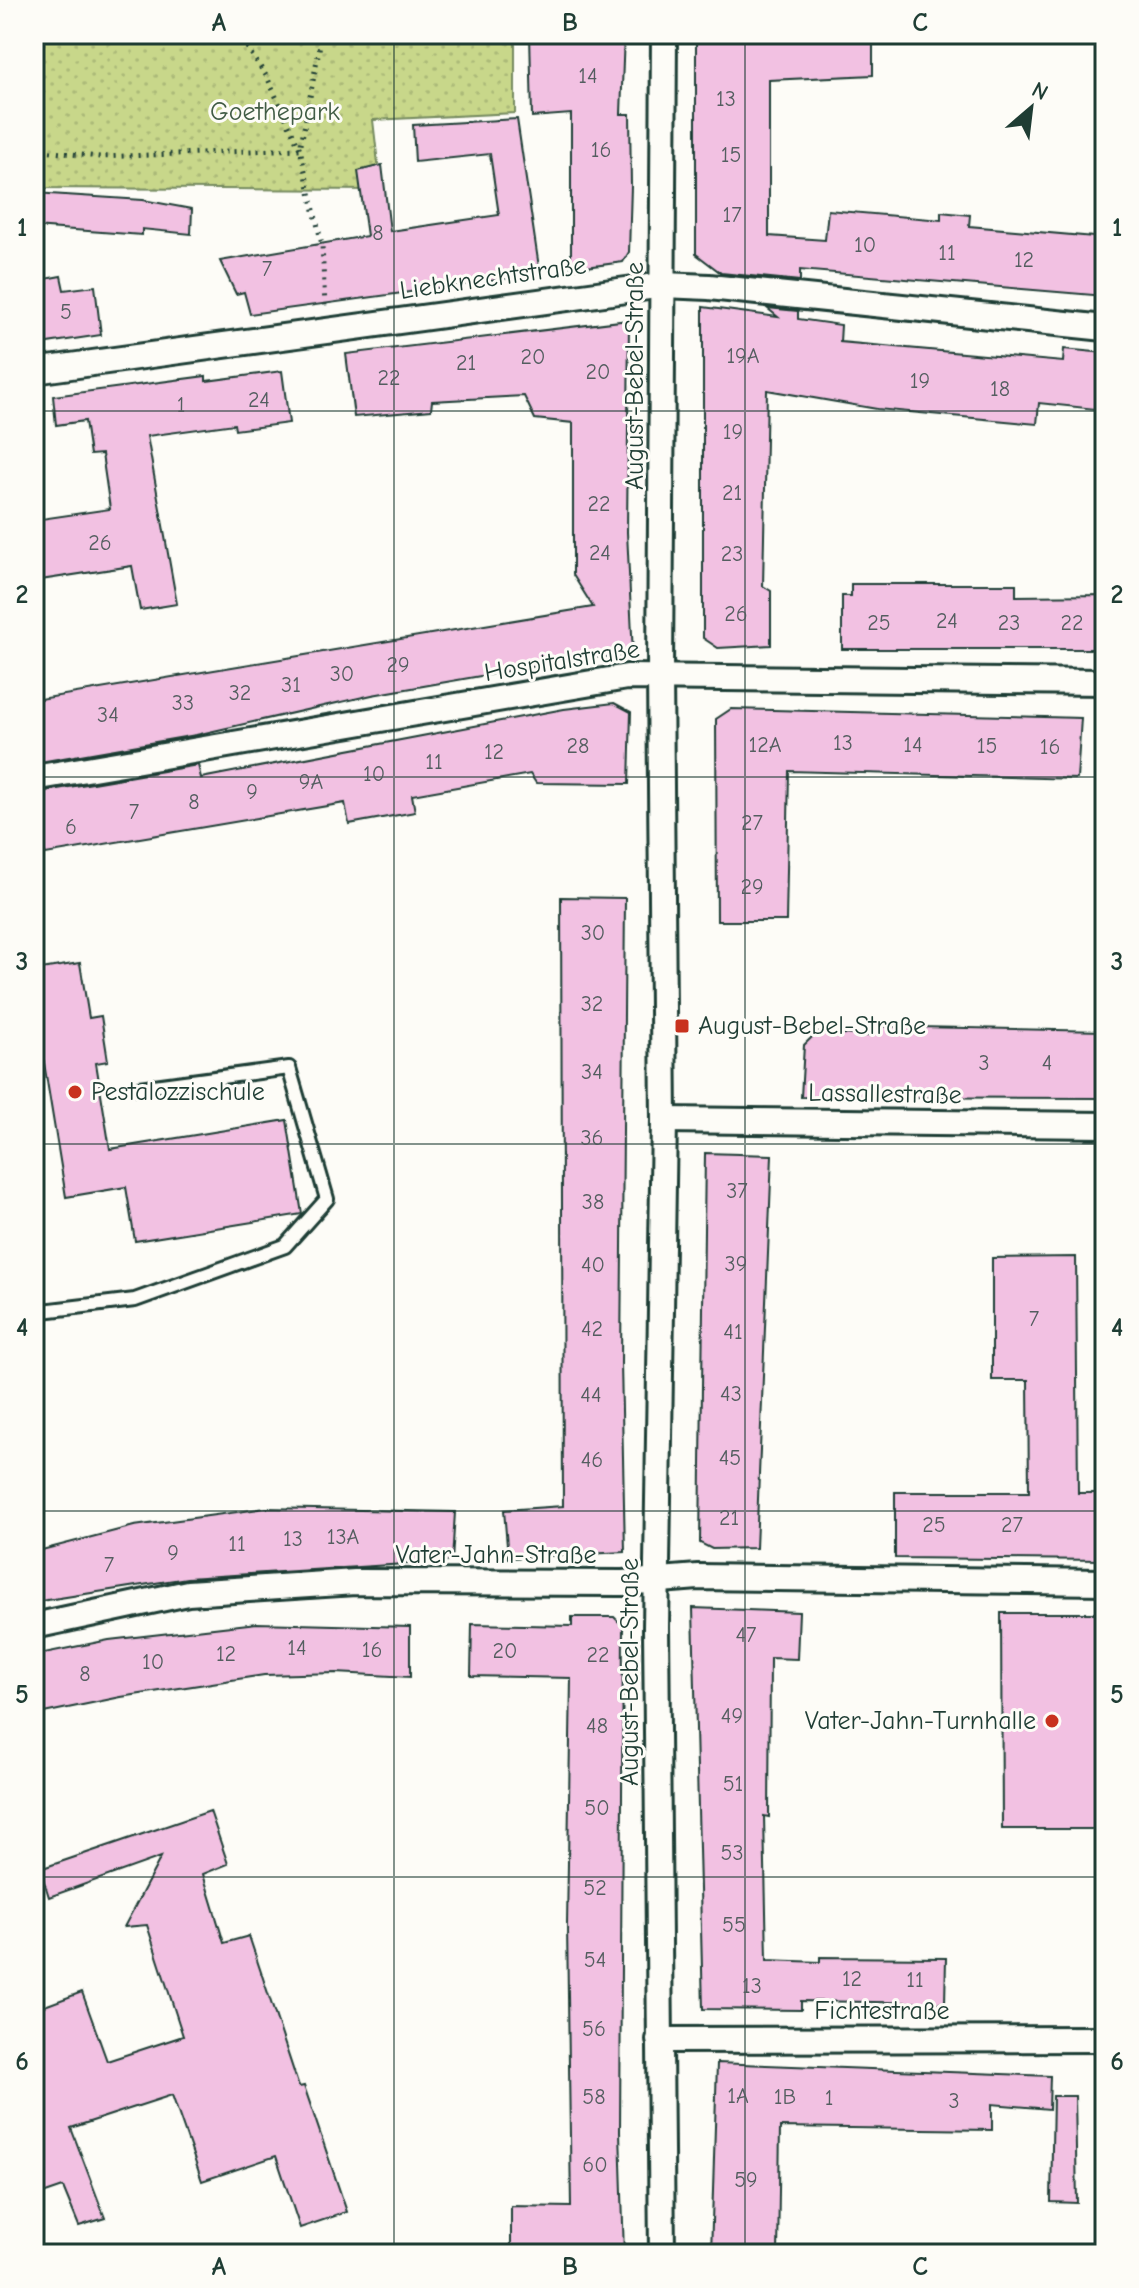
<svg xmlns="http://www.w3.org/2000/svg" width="1139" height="2288" viewBox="0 0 1139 2288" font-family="'Comic Neue',sans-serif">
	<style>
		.park { fill: url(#park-dots); stroke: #748a5f; stroke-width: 2 }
		.building { fill: #f2c1e2; stroke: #1f3d34; stroke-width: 2 }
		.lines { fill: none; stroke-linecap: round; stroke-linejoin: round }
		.lane-casing { stroke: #1f3d34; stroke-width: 18 }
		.street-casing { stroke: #1f3d34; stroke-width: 30 }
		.path { stroke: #1f3d34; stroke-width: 5; stroke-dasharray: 2 6; stroke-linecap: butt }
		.lane { stroke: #fdfcf7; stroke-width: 12 }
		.street { stroke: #fdfcf7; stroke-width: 24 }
		.grid { fill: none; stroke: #1f3d34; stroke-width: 2; stroke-opacity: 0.55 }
		.poi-dot { fill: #c8321e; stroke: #fdfcf7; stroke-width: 3 }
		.labels { text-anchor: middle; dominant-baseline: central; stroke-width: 6; stroke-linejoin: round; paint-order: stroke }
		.number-label { font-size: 22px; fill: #545e60 }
		.park-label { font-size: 26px; fill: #415c45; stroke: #fdfcf7 }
		.street-label { font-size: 26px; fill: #1f3d34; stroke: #fdfcf7 }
		.poi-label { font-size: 26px; fill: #1f3d34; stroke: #fdfcf7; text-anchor: start }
		.neatline { fill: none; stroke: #1f3d34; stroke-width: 3 }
		.grid-label { font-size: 26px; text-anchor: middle; font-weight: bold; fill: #1f3d34 }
	</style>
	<defs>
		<pattern id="park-dots" width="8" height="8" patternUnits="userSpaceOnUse" patternTransform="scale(2)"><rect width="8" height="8" fill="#c8d78a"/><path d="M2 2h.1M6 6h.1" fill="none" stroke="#abb978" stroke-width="1.8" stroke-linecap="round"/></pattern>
	</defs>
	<rect width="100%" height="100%" fill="#fdfcf7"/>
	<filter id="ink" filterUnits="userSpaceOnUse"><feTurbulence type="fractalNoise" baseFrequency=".0125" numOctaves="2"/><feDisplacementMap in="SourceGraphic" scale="16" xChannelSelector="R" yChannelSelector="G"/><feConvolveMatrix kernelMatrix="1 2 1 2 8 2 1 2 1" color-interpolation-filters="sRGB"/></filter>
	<g filter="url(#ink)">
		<path class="park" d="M34,34h481v79l-142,7 8,70 -347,-2z"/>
		<g class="building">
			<path d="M530,34h94l-3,80h9l1,72 -2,66 -6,10 -52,7v-155l-39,3z"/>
			<path d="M696,34h177v41l-104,5v156l56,4 3,-30 113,10v-8l29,3 -1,11 136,12v58l-305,-26v11l-79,-8 -25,-19z"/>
			<path d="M517,119l23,155 -290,40 -6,-22 -8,2 -16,-33 147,-25 -9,-65 24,-6 8,66 109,-16 -9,-61 -75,8 -2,-37z"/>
			<path d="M34,193l109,7 49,9 -1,25 -49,-5v6l-108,-8z"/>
			<path d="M61,276l3,14 31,-4 6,49 -67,10v-64z"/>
			<path d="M703,307l75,10 -11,-9 31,3v8l43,6 -1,17 223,20 1,-13 41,4v57l-66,-7 -2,21 -160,-15 -110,-19 -4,196 8,5v54l-53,3 -15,-10z"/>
			<path d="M629,320l-2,212 6,123 -97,6 7,4 -171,30 -176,40 -162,28v-63l559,-93 -20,-32v-152l-38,-4 -11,-23 -92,5 -1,9 -77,7 -8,-63z"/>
			<path d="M282,371l7,52 -54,7 -1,-6 -87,12 30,168 -37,6 -8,-44 -98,15v-61l76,-11 -8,-55 -12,1 -5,-34 -29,4 -3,-29 153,-20v5z"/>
			<path d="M851,584h165v12l89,-1v54h-263v-53h9z"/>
			<path d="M614,703l17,9 -2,72 -93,-1 -6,-9 -118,21 3,17 -66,12 -4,-21 -299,51 -5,-6 -7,1v-56l164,-28 3,13 363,-69z"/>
			<path d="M731,709l350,9 -4,61 -288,-8 -3,150h-69l-1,-202z"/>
			<path d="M561,897l64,1 -4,465 4,189 -117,6 -4,-48 59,-4z"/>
			<path d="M80,963l9,55 12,-2 7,45 -12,2 14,86 177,-29 15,94 -167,27 -9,-54 -60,10 -28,-171h-4v-56z"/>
			<path d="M869,1026l236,5v67l-304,-1 3,-52 13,-13 52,4z"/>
			<path d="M705,1153l67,2 -16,393 -44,1 -12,-6z"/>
			<path d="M1076,1257l2,236h27v67l-210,-2v-66h134l-1,-112h-36v-122z"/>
			<path d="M266,1508l189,4 -3,49 -265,17 -153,24v-50l100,-26z"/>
			<path d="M693,1608l106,4 -2,47 -27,-1 -1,159 -5,-1 3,144 53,2v-5l126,1 -1,45 -144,-2v9l-98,-1z"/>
			<path d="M1001,1613h100l1,216h-100z"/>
			<path d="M572,1617h42l9,9 -3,506 4,122h-113v-48l60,1 -4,-282 4,-247 -100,-2 1,-52 100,2z"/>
			<path d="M257,1623l153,4v50l-74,-4 -72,2 -143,22 -87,18v-60l75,-15z"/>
			<path d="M210,1811l18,53 -25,10 21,69 25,-7 50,151 5,-1 43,126 -47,16 -24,-72 -74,25 -30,-86 -101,33 34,90 -26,8 -16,-39 -29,10v-187l48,-18 25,69 76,-25 -36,-111 -23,2 37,-70 -112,40 -9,-28z"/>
			<path d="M717,2063l333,13 -1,33 -57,-5v26l-212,-3 -2,127h-67z"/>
			<path d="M1053,2096h22l2,107 -26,-1z"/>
		</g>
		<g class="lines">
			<g class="lane-casing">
				<path id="lane" d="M34,1312l101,-12 150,-54 42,-47 -38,-131 -150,20"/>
			</g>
			<g class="street-casing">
				<g id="street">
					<path d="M34,371l629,-86 46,2 396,41"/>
					<path d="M34,778l593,-101 478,5"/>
					<path d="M664,1120l441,5"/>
					<path d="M34,1626l154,-33 167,-11 268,1 75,-6 407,5"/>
					<path d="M659,2040l446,-1"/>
					<path d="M662,2254l-6,-627 8,-507 -4,-445 4,-641"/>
				</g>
			</g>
			<g class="path">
				<path d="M238,34l29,43 33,72 22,96 3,61"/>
				<path d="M34,150l66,7 200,-8 22,-115"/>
			</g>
			<use href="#lane" class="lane"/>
			<use href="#street" class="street"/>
		</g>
	</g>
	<path class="grid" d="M394,34v2220M745,34v2220M34,411h1071M34,777h1071M34,1144h1071M34,1511h1071M34,1877h1071"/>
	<g class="poi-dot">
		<rect x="674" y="1018" width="16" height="16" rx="4"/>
		<circle cx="75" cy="1092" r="8"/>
		<circle cx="1052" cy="1721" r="8"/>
	</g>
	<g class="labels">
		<g class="number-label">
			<text x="588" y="76">14</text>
			<text x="726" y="99">13</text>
			<text x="601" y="150">16</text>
			<text x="731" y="155">15</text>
			<text x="732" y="215">17</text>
			<text x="378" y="233">8</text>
			<text x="865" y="245">10</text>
			<text x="947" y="253">11</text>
			<text x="1024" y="260">12</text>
			<text x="267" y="269">7</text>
			<text x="66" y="312">5</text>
			<text x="743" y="356">19A</text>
			<text x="533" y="357">20</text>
			<text x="466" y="363">21</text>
			<text x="598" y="372">20</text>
			<text x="389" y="378">22</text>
			<text x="920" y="381">19</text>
			<text x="1000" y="389">18</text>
			<text x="259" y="400">24</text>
			<text x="181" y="405">1</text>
			<text x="733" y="432">19</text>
			<text x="732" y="493">21</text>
			<text x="599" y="504">22</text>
			<text x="100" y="543">26</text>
			<text x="600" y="553">24</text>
			<text x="732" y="554">23</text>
			<text x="736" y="614">26</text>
			<text x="947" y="621">24</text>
			<text x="879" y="623">25</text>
			<text x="1009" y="623">23</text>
			<text x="1072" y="623">22</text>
			<text x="398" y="665">29</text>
			<text x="342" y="674">30</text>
			<text x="291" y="685">31</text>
			<text x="240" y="693">32</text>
			<text x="183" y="703">33</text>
			<text x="108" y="715">34</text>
			<text x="843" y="743">13</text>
			<text x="765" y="745">12A</text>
			<text x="913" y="745">14</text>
			<text x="578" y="746">28</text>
			<text x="987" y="746">15</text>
			<text x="1050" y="747">16</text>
			<text x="494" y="752">12</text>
			<text x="434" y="762">11</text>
			<text x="374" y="774">10</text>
			<text x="311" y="782">9A</text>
			<text x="252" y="792">9</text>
			<text x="194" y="802">8</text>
			<text x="134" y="812">7</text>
			<text x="752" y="823">27</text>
			<text x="71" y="827">6</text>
			<text x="752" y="887">29</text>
			<text x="593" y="933">30</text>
			<text x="592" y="1004">32</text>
			<text x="984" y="1063">3</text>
			<text x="1047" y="1063">4</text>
			<text x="592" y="1072">34</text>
			<text x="592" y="1138">36</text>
			<text x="737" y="1191">37</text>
			<text x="593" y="1202">38</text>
			<text x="736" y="1264">39</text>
			<text x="593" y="1265">40</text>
			<text x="1034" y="1319">7</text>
			<text x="592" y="1329">42</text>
			<text x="733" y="1332">41</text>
			<text x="731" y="1394">43</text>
			<text x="591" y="1395">44</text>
			<text x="730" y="1458">45</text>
			<text x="592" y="1460">46</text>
			<text x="729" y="1518">21</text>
			<text x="934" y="1525">25</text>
			<text x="1012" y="1525">27</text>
			<text x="343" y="1537">13A</text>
			<text x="293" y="1539">13</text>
			<text x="237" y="1544">11</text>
			<text x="173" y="1553">9</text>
			<text x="109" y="1565">7</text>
			<text x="746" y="1635">47</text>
			<text x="297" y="1648">14</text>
			<text x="372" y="1650">16</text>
			<text x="505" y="1651">20</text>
			<text x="226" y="1654">12</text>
			<text x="598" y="1655">22</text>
			<text x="153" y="1662">10</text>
			<text x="85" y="1674">8</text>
			<text x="732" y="1716">49</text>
			<text x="597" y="1726">48</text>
			<text x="733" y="1784">51</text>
			<text x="597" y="1808">50</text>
			<text x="732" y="1853">53</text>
			<text x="595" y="1888">52</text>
			<text x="734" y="1925">55</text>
			<text x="595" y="1960">54</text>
			<text x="852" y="1979">12</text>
			<text x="915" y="1980">11</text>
			<text x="752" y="1986">13</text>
			<text x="594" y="2029">56</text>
			<text x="738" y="2096">1A</text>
			<text x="594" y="2097">58</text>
			<text x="785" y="2097">1B</text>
			<text x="829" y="2098">1</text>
			<text x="954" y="2101">3</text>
			<text x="595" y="2165">60</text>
			<text x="746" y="2180">59</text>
		</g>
		<g class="park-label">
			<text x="275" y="112">Goethepark</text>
		</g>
		<g class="street-label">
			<text transform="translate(493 278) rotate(-8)">Liebknechtstraße</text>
			<text transform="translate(635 376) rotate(-90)">August-Bebel-Straße</text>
			<text transform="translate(562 661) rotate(-9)">Hospitalstraße</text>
			<text transform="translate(885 1094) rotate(1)">Lassallestraße</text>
			<text x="496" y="1555">Vater-Jahn-Straße</text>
			<text transform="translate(630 1672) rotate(-90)">August-Bebel-Straße</text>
			<text x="882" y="2011">Fichtestraße</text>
		</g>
		<g class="poi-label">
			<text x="698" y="1026">August-Bebel-Straße</text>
			<text x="91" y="1092">Pestalozzischule</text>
			<text x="1036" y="1721" text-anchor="end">Vater-Jahn-Turnhalle</text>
		</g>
	</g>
	<rect width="1139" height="2288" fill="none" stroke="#fdfcf7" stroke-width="88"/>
	<g transform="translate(1031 108) rotate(28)" stroke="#fdfcf7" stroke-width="6" paint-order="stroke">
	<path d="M0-6L14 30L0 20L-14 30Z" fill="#1f3d34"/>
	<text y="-12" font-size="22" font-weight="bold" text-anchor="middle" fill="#1f3d34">N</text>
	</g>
	<rect x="44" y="44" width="1051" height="2200" class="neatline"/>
	<g class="grid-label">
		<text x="219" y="31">A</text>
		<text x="570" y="31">B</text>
		<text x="920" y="31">C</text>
		<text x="22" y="236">1</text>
		<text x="1117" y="236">1</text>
		<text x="22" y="603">2</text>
		<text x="1117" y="603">2</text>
		<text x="22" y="970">3</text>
		<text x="1117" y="970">3</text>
		<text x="22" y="1336">4</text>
		<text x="1117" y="1336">4</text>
		<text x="22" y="1703">5</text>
		<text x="1117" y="1703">5</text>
		<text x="22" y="2070">6</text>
		<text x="1117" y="2070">6</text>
		<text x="219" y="2275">A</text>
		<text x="570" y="2275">B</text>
		<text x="920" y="2275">C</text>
	</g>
</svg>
